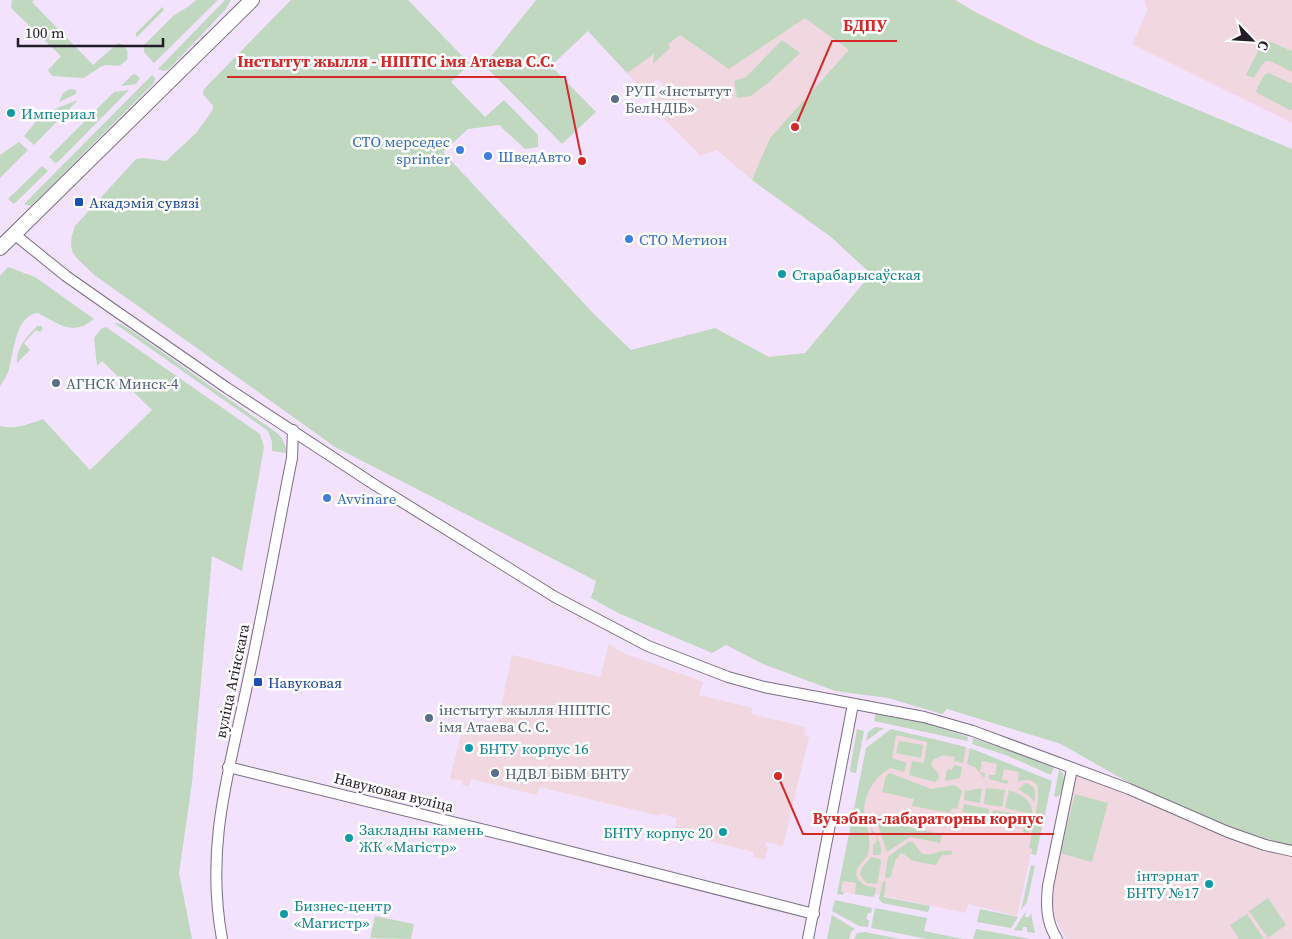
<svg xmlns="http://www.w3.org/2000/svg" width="1292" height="939" viewBox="0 0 1292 939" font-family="'Source Serif 4',serif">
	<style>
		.education { fill: #f1d7df }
		.green { fill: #c0d8c0 }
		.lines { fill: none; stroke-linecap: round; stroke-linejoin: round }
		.minor-casing { stroke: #7c6d85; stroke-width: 12 }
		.secondary-casing { stroke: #7c6d85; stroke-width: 16 }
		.minor { stroke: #fff; stroke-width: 10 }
		.secondary { stroke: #fff; stroke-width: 14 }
		.service-dot { fill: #5c6f8a; stroke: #fff; stroke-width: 2 }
		.culture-dot { fill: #0f9aa8; stroke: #fff; stroke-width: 2 }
		.shop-dot { fill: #3f7fe0; stroke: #fff; stroke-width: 2 }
		.transit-dot { fill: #1a4fb4; stroke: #fff; stroke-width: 2 }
		.labels { text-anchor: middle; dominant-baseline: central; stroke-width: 5; stroke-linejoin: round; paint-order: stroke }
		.service-label { font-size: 15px; fill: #4e5e75; stroke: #fff; text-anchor: start }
		.culture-label { font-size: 15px; fill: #0d838f; stroke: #fff; text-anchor: start }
		.shop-label { font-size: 15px; fill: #366cbe; stroke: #fff; text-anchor: start }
		.transit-label { font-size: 15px; fill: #164399; stroke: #fff; text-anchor: start }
		.street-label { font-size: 15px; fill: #221c26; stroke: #fff }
		.leader { fill: none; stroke: #d62828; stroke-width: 2 }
		.callout-dot { fill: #d62828; stroke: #fff; stroke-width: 2 }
		.callout-label { font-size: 16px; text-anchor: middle; font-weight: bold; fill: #d62828; stroke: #fff; stroke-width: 5; stroke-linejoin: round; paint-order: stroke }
	</style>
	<rect width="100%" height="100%" fill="#f2e2fd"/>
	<g class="education">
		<path d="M955,0l-124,237 -79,-57 -35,-30 -16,6 -51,-51 17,-16 -10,-10 -14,11 -55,-59z"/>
		<path d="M1144,0h148v123l-160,-79 16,-34z"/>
		<path d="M609,644l12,8 82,30 -4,13 54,13 -2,6 55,13 -2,8 5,1 -26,110 -17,-4 -1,4 3,1 -3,13 -12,-3 1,-5 -74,-18 2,-5 -7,-2 2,-9 -16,-4 -1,2 -120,-29 -3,8 -66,-16 -2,7 -7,-1 1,-4 -13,-3 14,-55 32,8 16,-76 88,22z"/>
		<path d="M894,731l41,8 33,9 79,31 -30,137 -49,-12 -2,9 -91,-19 -1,3 -33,-5 29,-145z"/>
		<path d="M1072,769l220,82v88h-226l-14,-27 2,-25 19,-103z"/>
	</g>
	<g class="green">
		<path d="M11,0h23l-2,2 61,63 25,-22c8,1 11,9 9,17l-8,6 -13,-1 -6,2 -16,11 -32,-2 -4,-6 13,-14 -50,-48 1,-7z"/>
		<path d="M196,0h22l-64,63 -10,-11v-7l29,-29 16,-10z"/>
		<path d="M225,0h6l-6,10 -57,60 -4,1 -6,-2z"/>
		<path d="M291,0h117l62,64 -19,18 34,35 19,-17 34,35v12l-13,2 -26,-24 -31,4 -25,23 150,161 38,37 84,-22 54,29 36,-4 66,-79 -40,-37 -79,-57 18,-42 79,-88 -44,-32 -76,51 -49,-34 -12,9 2,4 -17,16 1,-10 -27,19 -39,-42 -37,35 45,46 -34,32 -78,-79 52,-65h419l22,13 60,30 255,106v700l-12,-1 -119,-47 -100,-57 -114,-35 -5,5 -54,-16 -53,-7 -72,-27 -37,-19 -14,8 -94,-40 -27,-15 5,-17 -261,-134 -242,-173c-18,-19 -28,-20 -18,-48l61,-67 7,-1 23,3 30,-28 16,-22 1,-5 -10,-12 1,-5z"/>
		<path d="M162,7l2,3 -26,26 -2,1v-4z"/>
		<path d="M1264,39l28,12v21l-19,-10 -7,-1 -5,5 -7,12 -8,-3z"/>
		<path d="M782,40l18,13 -32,30 -17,13 -14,2 -3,-17 12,-4z"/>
		<path d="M1269,73l23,11v26h-2l-33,-17 -1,-2 8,-16z"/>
		<path d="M135,74l5,4 -4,6 -15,2 11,-11z"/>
		<path d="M152,75l3,3 -1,5 -123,123 -7,-2z"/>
		<path d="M70,89l6,1v4l-17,8 4,-9z"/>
		<path d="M129,90l-71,72 -3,1 -6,-6 65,-65z"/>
		<path d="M78,100l-44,45 -10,-9 18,-22z"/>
		<path d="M19,142l9,8 -28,28v-23z"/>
		<path d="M42,166l6,5 -34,33 -6,-5z"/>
		<path d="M8,267l27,10 59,42c-22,18 -35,5 -56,-6 -24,2 -24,43 -30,59 -2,5 -5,10 -8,14v-110z"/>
		<path d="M114,323l7,1 10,6 146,103c7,6 8,12 10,20l-15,-2v-9l-4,-11z"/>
		<path d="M37,326h4l2,3 -3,3 -4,-2 -12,13 6,7 -13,13c-1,-16 10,-26 20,-37z"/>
		<path d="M106,327l154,107 4,13 -22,124 -30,-15 -20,227 -13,90 13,66h-192v-513c15,4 29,-2 43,-7l47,51 62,-60 -50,-49 -5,5 -3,-28 7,-9z"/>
		<path d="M876,713l52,10 40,14 -1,4 -93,-20z"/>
		<path d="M875,727l9,1 -18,13 2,-9z"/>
		<path d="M857,729l7,2 -8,42 -5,-1 -1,-2z"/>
		<path d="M891,729l75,18 -3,16 -9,-2 1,-4 -12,-2 -10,5 -2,5 7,8 1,5 -4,4 -26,-7 3,-14 11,2 1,-1 3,-20 -31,-7 -4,23 15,5 -3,9 -13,-4c-16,7 -30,30 -26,48 2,10 7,28 3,38 -3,8 -15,13 -11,23 4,9 12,9 19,11l-2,9 -19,-3 1,-11 -13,-2 -2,10 3,1 -1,3 -6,-1 29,-146z"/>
		<path d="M973,738l81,29 -3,8 -43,-19 -36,-12z"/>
		<path d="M899,741l24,4 -2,13 -25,-5z"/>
		<path d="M970,748l82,33 -16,74 -5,-1 1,-5 -3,-2 9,-46v-15c-6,-7 -12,-8 -20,-4l1,-10 -15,-3 -2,10 6,2 -1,3 -18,-5v-4h6l2,-11 -15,-3 -2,11 5,1v4h-2l-8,-10 -8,-3z"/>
		<path d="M954,765l8,2 -2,11 -15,3 2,-12 5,1z"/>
		<path d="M1059,770l4,3 1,10 -4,12 -3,2 -3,-1z"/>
		<path d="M890,773l41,16 24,-4 7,6 -5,18 -5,-1 -2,5 -38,-7 2,-7 -32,-7 4,-16z"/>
		<path d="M1026,783c10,2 10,11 8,19l-5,-6 -11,-7z"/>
		<path d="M982,788l-2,15 -16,-3 1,-9z"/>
		<path d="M986,788l19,2 -3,17 -18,-3z"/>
		<path d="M1009,790c11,4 24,10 23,24l-27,-6z"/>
		<path d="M1075,794l33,9 -16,59 -32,-9z"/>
		<path d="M964,804l25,5 -1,7 -26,-4z"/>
		<path d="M993,810l29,5 -3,13 -28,-5z"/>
		<path d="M1025,816l7,1 -4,16 -5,-1z"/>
		<path d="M876,819l26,3v4l40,8 -2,9 -30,-6 -23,15z"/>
		<path d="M871,827c5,8 13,20 9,28h-7v-10l3,-2 1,-4 -2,-4 -4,-1z"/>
		<path d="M912,841l10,13c12,2 17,-5 30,-3l-1,4h-9l-6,10 -23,-4 -11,-8 -3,2 -2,4 -1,-1 -6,20h-4l-1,-2 3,-19 20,-15z"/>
		<path d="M871,857l9,2 1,4 -4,21 -11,-1 -6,-8 2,-7z"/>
		<path d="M1031,865l4,1 -8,36 -6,8z"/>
		<path d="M883,881l3,1 -2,15 46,9 -2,6 -46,-9 -3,-4z"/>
		<path d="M1268,898l18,27 -18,13 -19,-27z"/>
		<path d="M835,900l37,8 -1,5h-3l-2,6 3,1 -1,7 -9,-1 -27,-15z"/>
		<path d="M875,908l52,10 -3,13 39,8h-36l-56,-11z"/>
		<path d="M980,909l38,8 -7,11 -34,-6z"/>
		<path d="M1026,911l-1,6h4l2,-4 4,20 -8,-1v-5h-4l-1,4 -8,-1z"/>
		<path d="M1247,914l17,25h-25l-9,-14z"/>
		<path d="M832,915l23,14 -4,3 -2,7h-22z"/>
		<path d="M375,916l39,8 -3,15 -41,-1z"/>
		<path d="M976,929l55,10h-58z"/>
		<path d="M865,932l35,7h-46l3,-6z"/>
	</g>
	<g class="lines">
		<g class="minor-casing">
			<g id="minor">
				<path d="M14,234l52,42 47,33 114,79 148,97 180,112 93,49 80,31 36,10 160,30 49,14 156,58 99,43 37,13 27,6"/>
				<path d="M228,767l285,70 301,77"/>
				<path d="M222,939c-17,-94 7,-167 26,-258 16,-74 29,-148 44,-223l1,-28"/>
				<path d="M808,939l45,-235"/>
				<path d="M1057,939c-11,-17 -11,-34 -9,-53l24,-117"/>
			</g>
		</g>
		<g class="secondary-casing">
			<path id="secondary" d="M0,248l252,-248"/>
		</g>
		<use href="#minor" class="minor"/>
		<use href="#secondary" class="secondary"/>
	</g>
	<g class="service-dot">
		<circle cx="615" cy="99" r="5"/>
		<circle cx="56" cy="383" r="5"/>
		<circle cx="429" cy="718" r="5"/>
		<circle cx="495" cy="773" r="5"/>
	</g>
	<g class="culture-dot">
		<circle cx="11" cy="113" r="5"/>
		<circle cx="782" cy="274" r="5"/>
		<circle cx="469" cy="748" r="5"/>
		<circle cx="723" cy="832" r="5"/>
		<circle cx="349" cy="838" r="5"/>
		<circle cx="1209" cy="884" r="5"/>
		<circle cx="284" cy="914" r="5"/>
	</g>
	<g class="shop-dot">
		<circle cx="460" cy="150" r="5"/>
		<circle cx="488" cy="156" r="5"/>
		<circle cx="629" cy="239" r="5"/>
		<circle cx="327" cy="498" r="5"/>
	</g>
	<g class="transit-dot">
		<rect x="74" y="197" width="10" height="10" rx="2.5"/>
		<rect x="253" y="677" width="10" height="10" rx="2.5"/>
	</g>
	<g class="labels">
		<g class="service-label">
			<text x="625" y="90">РУП «Інстытут<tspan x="625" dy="17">БелНДІБ»</tspan></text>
			<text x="66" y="383">АГНСК Минск-4</text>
			<text x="439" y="709">інстытут жылля НІПТІС<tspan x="439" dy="17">імя Атаева С. С.</tspan></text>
			<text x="505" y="773">НДВЛ БіБМ БНТУ</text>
		</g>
		<g class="culture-label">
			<text x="21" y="113">Империал</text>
			<text x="792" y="274">Старабарысаўская</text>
			<text x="479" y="748">БНТУ корпус 16</text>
			<text x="359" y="829">Закладны камень<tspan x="359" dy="17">ЖК «Магістр»</tspan></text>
			<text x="713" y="832" text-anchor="end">БНТУ корпус 20</text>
			<text x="1199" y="875" text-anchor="end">інтэрнат<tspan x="1199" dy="17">БНТУ №17</tspan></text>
			<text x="294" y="905">Бизнес-центр<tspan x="294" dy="17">«Магистр»</tspan></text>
		</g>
		<g class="shop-label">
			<text x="450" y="141" text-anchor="end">СТО мерседес<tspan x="450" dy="17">sprinter</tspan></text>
			<text x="498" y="156">ШведАвто</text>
			<text x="639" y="239">СТО Метион</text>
			<text x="337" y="498">Avvinare</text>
		</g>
		<g class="transit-label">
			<text x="89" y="202">Акадэмія сувязі</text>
			<text x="268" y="682">Навуковая</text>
		</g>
		<g class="street-label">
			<text transform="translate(232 681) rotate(-78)">вуліца Агінскага</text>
			<text transform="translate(394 792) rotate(14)">Навуковая вуліца</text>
		</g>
	</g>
	<path class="leader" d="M795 127L832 41H897M582 161L565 77H227M778 776L803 834H1054"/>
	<g class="callout-dot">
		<circle cx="795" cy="127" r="5"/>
		<circle cx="582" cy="161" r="5"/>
		<circle cx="778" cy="776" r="5"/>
	</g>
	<g class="callout-label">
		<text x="865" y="31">БДПУ</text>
		<text x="396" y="67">Інстытут жылля - НІПТІС імя Атаева С.С.</text>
		<text x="928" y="824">Вучэбна-лабараторны корпус</text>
	</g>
	<g transform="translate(1252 40) rotate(115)" stroke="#ffffff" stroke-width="4" paint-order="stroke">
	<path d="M0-4L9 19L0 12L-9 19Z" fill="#221c26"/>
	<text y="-8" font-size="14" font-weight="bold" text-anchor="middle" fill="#221c26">С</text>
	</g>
	<path d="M18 38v8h145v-8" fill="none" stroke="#221c26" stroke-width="2.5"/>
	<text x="25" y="38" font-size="15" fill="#221c26" stroke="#ffffff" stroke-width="4" paint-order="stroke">100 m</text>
</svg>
